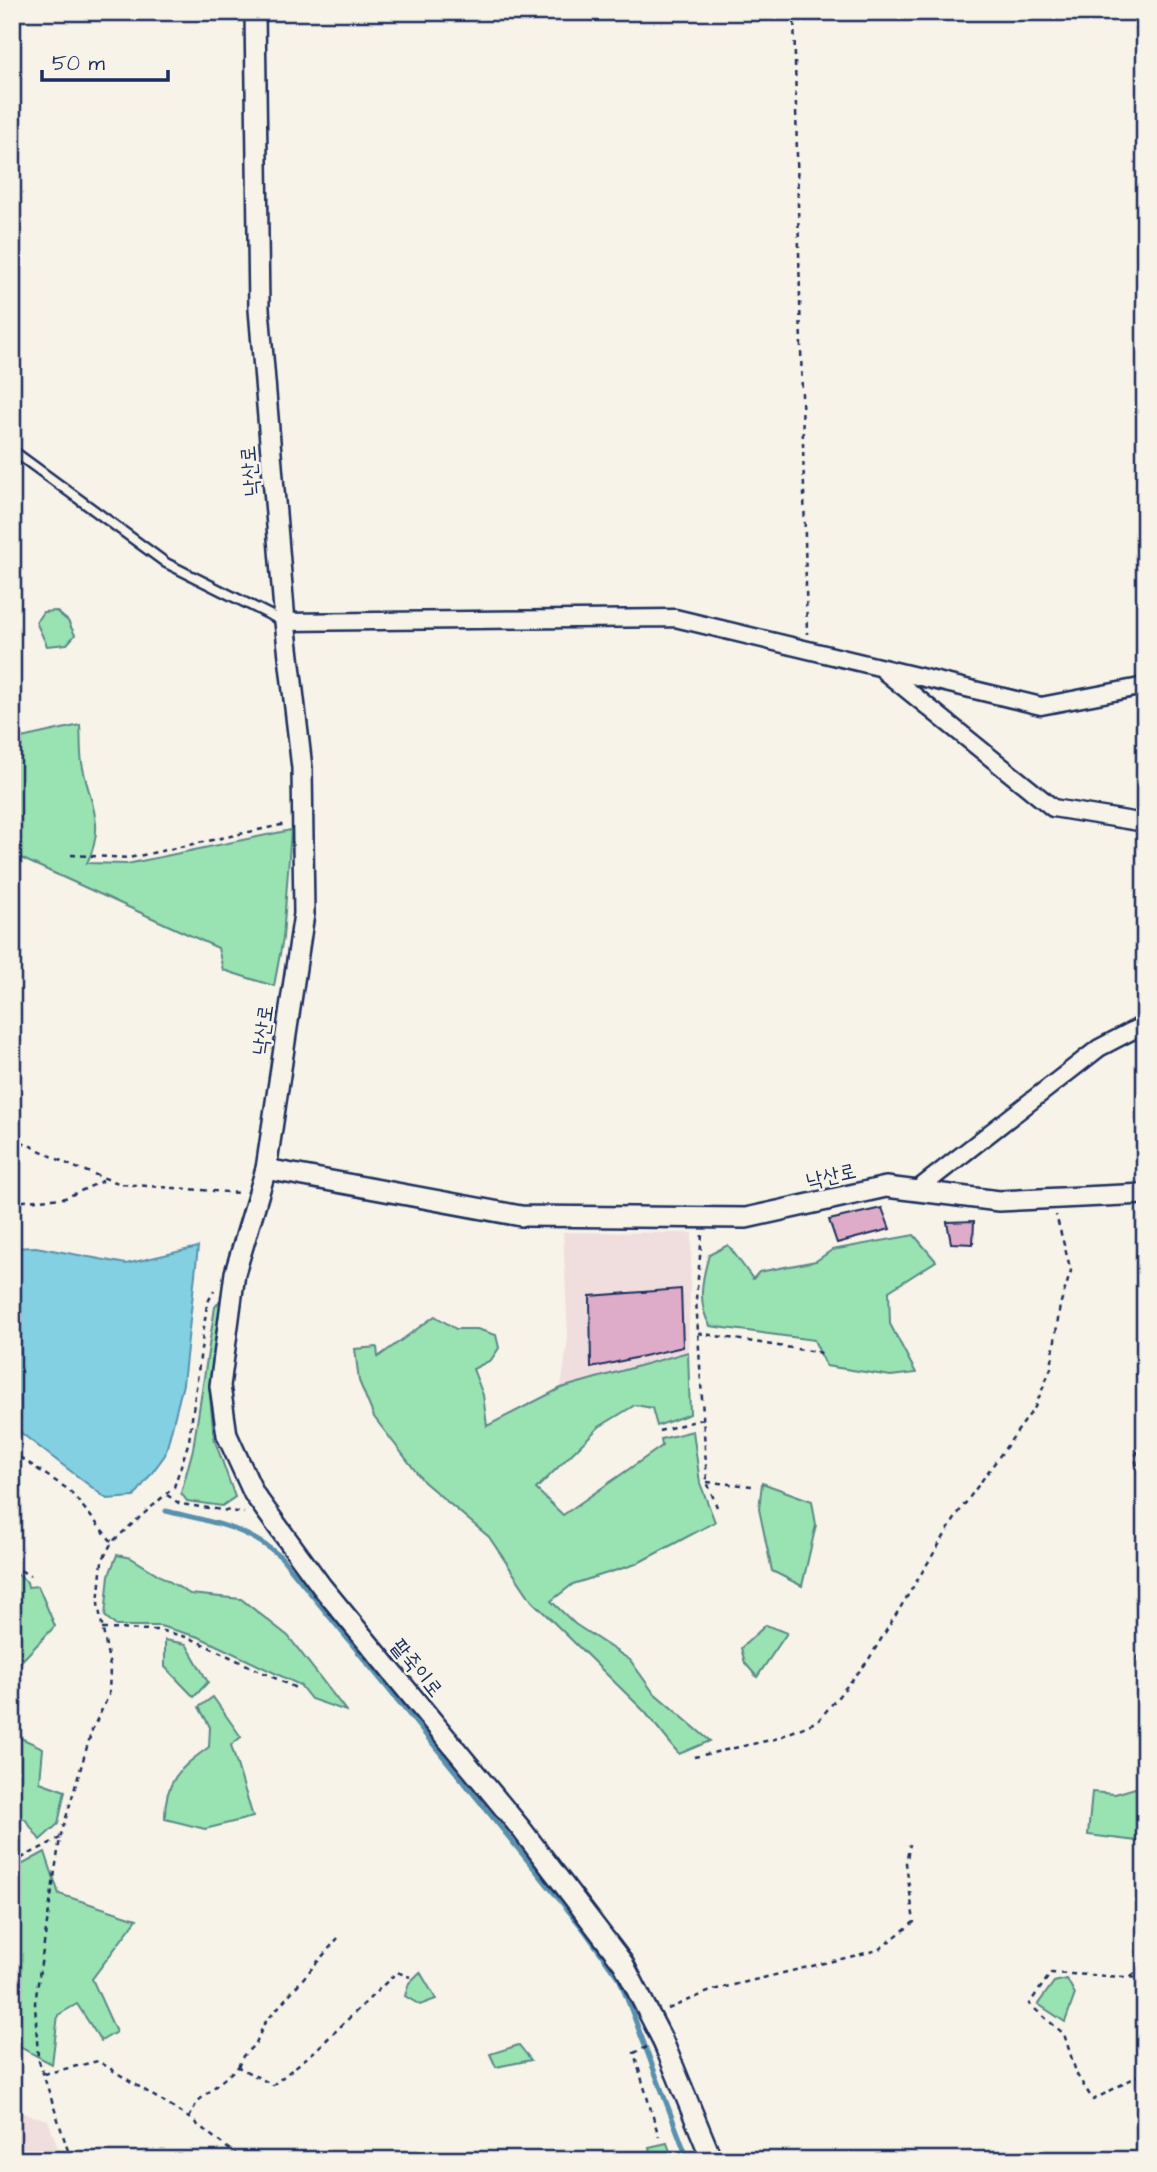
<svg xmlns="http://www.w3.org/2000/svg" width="1157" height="2172" viewBox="0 0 1157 2172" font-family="'Architects Daughter','Poor Story',sans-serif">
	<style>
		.built { fill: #f0dedf }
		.green { fill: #99e2b1; stroke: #5a8888; stroke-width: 2 }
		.water { fill: #83d0e2; stroke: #5990ad; stroke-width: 2 }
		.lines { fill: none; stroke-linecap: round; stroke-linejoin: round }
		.stream { stroke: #5990ad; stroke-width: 5 }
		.building { fill: #deacc9; stroke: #1b2f5e; stroke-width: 2 }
		.service-casing { stroke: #1b2f5e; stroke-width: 13 }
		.minor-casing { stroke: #1b2f5e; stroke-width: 21 }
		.tertiary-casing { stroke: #1b2f5e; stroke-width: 24 }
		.path { stroke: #1b2f5e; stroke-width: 2.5; stroke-dasharray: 5 5; stroke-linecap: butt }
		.service { stroke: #f7f3e8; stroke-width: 8 }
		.minor { stroke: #f7f3e8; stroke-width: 16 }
		.tertiary { stroke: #f7f3e8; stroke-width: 19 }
		.labels { text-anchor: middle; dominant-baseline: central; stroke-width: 5; stroke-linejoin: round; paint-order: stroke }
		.street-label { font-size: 21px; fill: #1b2f5e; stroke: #f7f3e8 }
	</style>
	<rect width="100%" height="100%" fill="#f7f3e8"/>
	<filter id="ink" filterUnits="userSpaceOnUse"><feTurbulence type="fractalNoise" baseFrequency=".0143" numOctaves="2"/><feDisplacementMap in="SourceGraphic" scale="14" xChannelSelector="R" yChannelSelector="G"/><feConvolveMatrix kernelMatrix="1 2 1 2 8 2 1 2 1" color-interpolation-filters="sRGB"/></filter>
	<g filter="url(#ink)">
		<g class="built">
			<path d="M563,1232l129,1 -4,119 -127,36 7,-50z"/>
			<path d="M12,2110l36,10 14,40h-31l-19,-13z"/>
		</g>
		<g class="green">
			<path d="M56,611l12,10 7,14 -8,9 -20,2 -11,-24 7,-10z"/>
			<path d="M80,725c1,12 0,26 2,38 7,40 25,60 5,100l40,1 164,-34 -8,108 -9,48 -51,-16 -5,-22 -206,-94v-114z"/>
			<path d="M914,1235l22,26 -47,30 1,33 26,49 -25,3 -65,-10 -12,-26 -104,-14c-13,-23 -8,-47 -1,-71l19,-10 25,34 6,-7 57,-11 16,-11z"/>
			<path d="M223,1297l-14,88 5,53 21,59 -13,9 -35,-5 -6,-8 12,-44 22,-142z"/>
			<path d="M435,1316l21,13h21l19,6 3,13 -8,12 -18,9 10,26 4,31 74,-38 127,-36 2,62 -33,12 -5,-18 -17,-3 -36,22 -63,62 27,26 99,-69 -1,-7 32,-8 7,52 15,39 -79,42 -63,20 -22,17 24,23 55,36 23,32 57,49 -31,13 -34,-42 -113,-111 -43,-64 -65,-55 -50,-65 -15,-36 -4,-32 22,-2 1,10z"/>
			<path d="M762,1483l50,18 4,24 -14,61 -30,-15 -13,-62z"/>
			<path d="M117,1555l14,3 59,36 51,5 47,37 58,75 -35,-12 -11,-14 -101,-48 -39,-11h-44l-11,-10 4,-41z"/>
			<path d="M12,1570l15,12 1,5 10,-1 17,40 -43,45z"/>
			<path d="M766,1625l21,8 -30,44 -12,-14 -4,-15z"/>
			<path d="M165,1640l21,4 22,38 -14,15 -29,-30z"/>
			<path d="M213,1697l28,40 -10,8 22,72 -48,12 -40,-10c-1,-38 15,-51 44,-72l1,-20 -11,-20z"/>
			<path d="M12,1734l31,14 -3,34 25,9 -7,33 -18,16 -15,-21 -13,-4z"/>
			<path d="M1145,1785v57l-57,-7 4,-43 23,2z"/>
			<path d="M45,1852l14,42 78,25 -45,60 24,53 -15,9 -24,-37 -19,11 -6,49 -40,-21v-173z"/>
			<path d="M420,1972l16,27 -16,6 -15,-9 4,-13z"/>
			<path d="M1067,1979l8,15 -10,28 -27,-18 16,-22z"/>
			<path d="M519,2045l12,15 -35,7 -6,-13z"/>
			<path d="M667,2143l6,17h-21l-3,-13z"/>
		</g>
		<path class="water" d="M36,1247l90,17 72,-17 -15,137 -18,71 -31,42 -27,2 -95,-73v-178z"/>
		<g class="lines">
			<path class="stream" d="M166,1511c45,11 79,15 115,46l304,374 35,49 68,180"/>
		</g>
		<g class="building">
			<path d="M882,1208l8,21 -53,14 -8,-23z"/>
			<path d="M974,1221l-1,23 -22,-1 -4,-21z"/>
			<path d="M681,1289l2,58 -92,21 -1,-72z"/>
		</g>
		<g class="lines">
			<g class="service-casing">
				<path id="service" d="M12,450l154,113 116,58"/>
			</g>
			<g class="minor-casing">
				<g id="minor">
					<path d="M285,622l390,-4 366,88 104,-20"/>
					<path d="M885,672l168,136 92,15"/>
					<path d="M917,1190l182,-142 46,-24"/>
				</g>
			</g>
			<g class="tertiary-casing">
				<g id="tertiary">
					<path d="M255,12l4,297 26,313 17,146 2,146 -38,255 -31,104 -15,113 7,49 27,59 68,93 200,243 101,133 39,76 50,121"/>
					<path d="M266,1169l255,47 225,2 140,-31 113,14 146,-7"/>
				</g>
			</g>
			<g class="path">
				<path d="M794,12l13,622"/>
				<path d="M71,855l58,3 157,-34"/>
				<path d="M12,1137l62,30 47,17 119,9"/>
				<path d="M12,1202l53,-4 42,-19"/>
				<path d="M702,1235l-6,64 11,183 10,25"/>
				<path d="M698,1333l124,20"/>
				<path d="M659,1431l44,-12"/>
				<path d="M12,1452l57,38 43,52"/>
				<path d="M1139,1475l-4,-18 10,-19"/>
				<path d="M707,1482l46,4"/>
				<path d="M167,1495l13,9 64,9"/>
				<path d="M12,1565l18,11"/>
				<path d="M1145,1604l-3,1 3,14"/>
				<path d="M102,1629l57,1 31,8 108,51"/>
				<path d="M1136,1660l9,-14"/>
				<path d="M694,1757l81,-18 43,-18 49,-59 92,-150 76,-105 16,-39 9,-63 11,-34 -15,-56"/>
				<path d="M12,1863l48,-25"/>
				<path d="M1131,1976l14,-10"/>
				<path d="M1145,1978l-94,-5 -22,31 35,30 13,41 16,25 52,-28"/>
				<path d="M668,2009l45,-19 165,-40 36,-28 -8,-59 4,-19"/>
				<path d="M647,2047l-13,6 25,84"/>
				<path d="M238,2067l5,-11 13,-13 8,-19 74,-86"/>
				<path d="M44,2074l54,-13 91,57 54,42"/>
				<path d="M189,2118l8,-16 41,-35 35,18 42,-34 82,-79 13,5"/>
				<path d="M70,2154l12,-1 14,7"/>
				<path d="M71,2160l-33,-102 -3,-55 25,-165 32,-108 17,-35 1,-28 -12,-63 4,-43 10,-19 62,-55 15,-46 18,-137 7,-14"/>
				<path d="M1144,2160l1,-3"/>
			</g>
			<use href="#service" class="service"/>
			<use href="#minor" class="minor"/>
			<use href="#tertiary" class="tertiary"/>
		</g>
	</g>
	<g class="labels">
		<g class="street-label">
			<text transform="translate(250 471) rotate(-95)">낙산로</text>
			<text transform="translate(263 1030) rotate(-82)">낙산로</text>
			<text transform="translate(831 1176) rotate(-13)">낙산로</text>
			<text transform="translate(417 1668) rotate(51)">팥죽이로</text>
		</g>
	</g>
	<rect width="1157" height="2172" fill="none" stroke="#f7f3e8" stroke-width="42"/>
	<rect x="21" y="21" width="1115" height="2130" fill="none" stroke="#1b2f5e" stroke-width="2.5" filter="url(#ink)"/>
	<path d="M42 70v10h126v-10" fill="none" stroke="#1b2f5e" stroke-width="3.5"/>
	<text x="52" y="70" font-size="21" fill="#1b2f5e" stroke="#f7f3e8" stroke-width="5" paint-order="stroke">50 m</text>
</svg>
